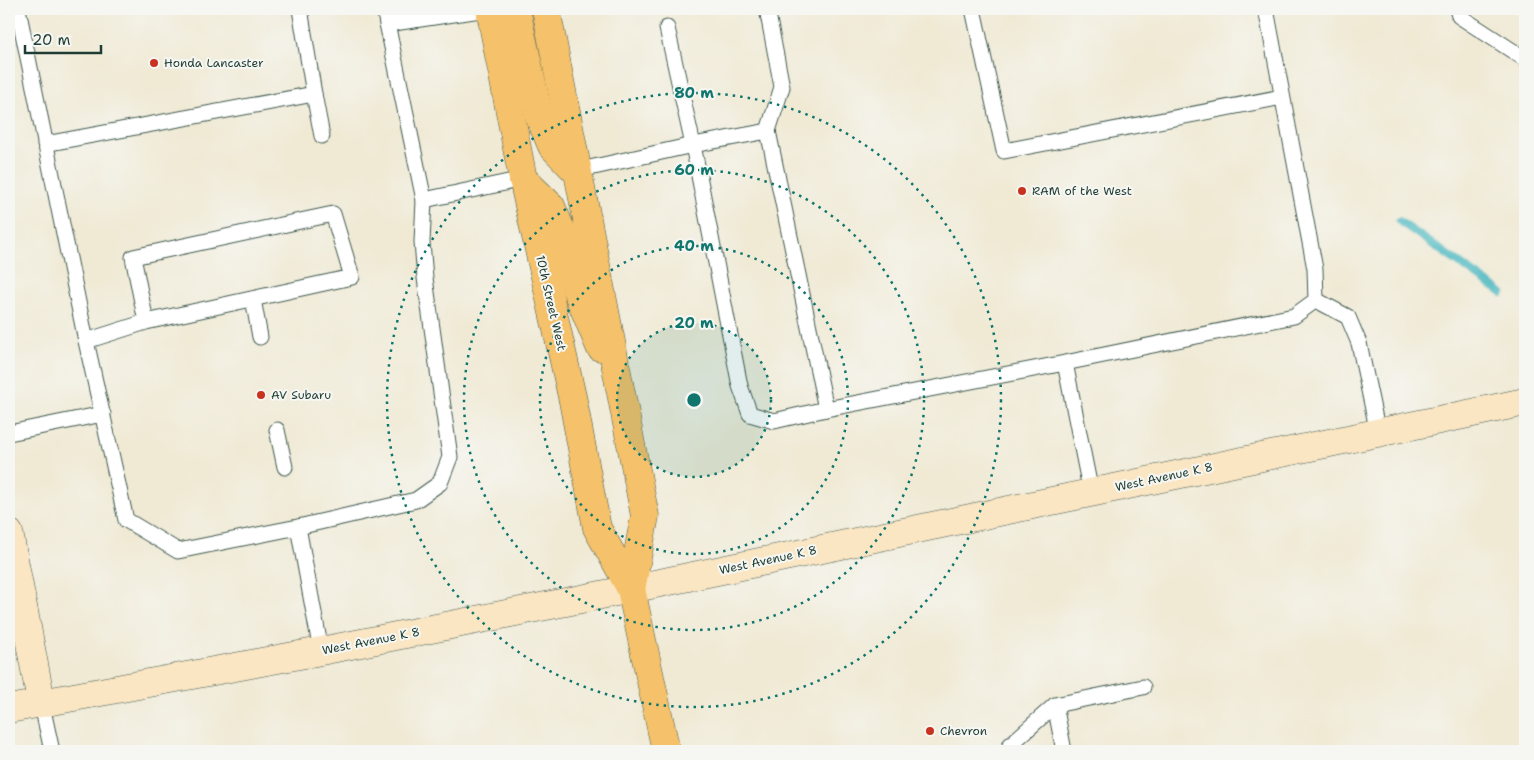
<svg xmlns="http://www.w3.org/2000/svg" width="1534" height="760" viewBox="0 0 1534 760" font-family="'Shantell Sans',sans-serif">
	<style>
		.lines { fill: none; stroke-linecap: round; stroke-linejoin: round }
		.stream { stroke: #47b7bf; stroke-width: 8 }
		.lane-casing { stroke: #3e574c; stroke-width: 17 }
		.secondary-casing { stroke: #3e574c; stroke-width: 29 }
		.primary-casing { stroke: #3e574c; stroke-width: 29 }
		.lane { stroke: #fff; stroke-width: 15 }
		.secondary { stroke: #fbe6c4; stroke-width: 28 }
		.primary { stroke: #f5c16b; stroke-width: 28 }
		.ring { fill: none; stroke: #0f766e; stroke-width: 2.5; stroke-dasharray: 2.5 5 }
		.poi-dot { fill: #c8321e; stroke: #f6f6f2; stroke-width: 2 }
		.labels { text-anchor: middle; dominant-baseline: central; stroke-width: 4; stroke-linejoin: round; paint-order: stroke }
		.poi-label { font-size: 12px; fill: #1f3d34; stroke: #f6f6f2; text-anchor: start }
		.street-label { font-size: 12px; fill: #1f3d34; stroke: #f6f6f2 }
		.centre { fill: #0f766e; stroke: #f6f6f2; stroke-width: 2.5 }
		.ring-label { font-size: 15px; text-anchor: middle; font-weight: bold; fill: #0f766e; stroke: #f6f6f2; stroke-width: 4; stroke-linejoin: round; paint-order: stroke }
	</style>
	<rect width="100%" height="100%" fill="#f6f6f2"/>
	<filter id="ink" filterUnits="userSpaceOnUse"><feTurbulence type="fractalNoise" baseFrequency=".02" numOctaves="2"/><feDisplacementMap in="SourceGraphic" scale="10" xChannelSelector="R" yChannelSelector="G"/><feConvolveMatrix kernelMatrix="1 2 1 2 8 2 1 2 1" color-interpolation-filters="sRGB"/></filter>
	<filter id="wash" filterUnits="userSpaceOnUse"><feTurbulence type="fractalNoise" baseFrequency=".0096" numOctaves="4" result="noise"/><feDisplacementMap in="SourceGraphic" scale="20" xChannelSelector="R" yChannelSelector="G"/><feGaussianBlur stdDeviation="1.12" result="paint"/><feColorMatrix in="noise" values="0 0 0 0 0 0 0 0 0 0 0 0 0 0 0 0 0 1.4 0 .05"/><feComposite in="paint" operator="in"/></filter>
	<g filter="url(#wash)">
		<rect width="100%" height="100%" fill="#f0ead5"/>
		<g class="lines">
			<path class="stream" d="M1399,221l103,72"/>
		</g>
	</g>
	<g filter="url(#ink)">
		<g class="lines">
			<g class="lane-casing">
				<g id="lane">
					<path d="M18,9l68,332 40,179 52,31 120,-24 118,-27 24,-17 10,-26 -25,-179 -3,-36 2,-42 -40,-191"/>
					<path d="M767,9l15,78 -14,44"/>
					<path d="M973,9l31,142 278,-54"/>
					<path d="M1457,9l2,7 66,43"/>
					<path d="M387,24l100,-15"/>
					<path d="M667,28l26,117 47,241 10,28 24,7 52,-12"/>
					<path d="M314,94l8,42"/>
					<path d="M45,144l269,-50 -14,-85"/>
					<path d="M576,171l117,-26 75,-14 58,278 239,-46 229,-47 22,-16 -1,-31 -49,-260"/>
					<path d="M424,200l99,-21"/>
					<path d="M253,299l7,38"/>
					<path d="M1316,300l32,17 11,26 19,90"/>
					<path d="M86,341l60,-19 206,-45 -19,-63 -200,43 13,65"/>
					<path d="M1065,363l26,130"/>
					<path d="M277,430l8,37"/>
					<path d="M9,433l94,-19"/>
					<path d="M298,527l23,124"/>
					<path d="M41,701l11,50"/>
					<path d="M1055,705l9,46"/>
					<path d="M1010,745l45,-40 88,-18"/>
				</g>
			</g>
			<g class="secondary-casing">
				<g id="secondary">
					<path d="M9,533l32,168"/>
					<path d="M9,709l312,-58 310,-62 894,-187"/>
				</g>
			</g>
			<g class="primary-casing">
				<g id="primary">
					<path d="M490,9l33,170 50,222 24,127 34,61 35,162"/>
					<path d="M516,9l23,107 13,30 24,25"/>
					<path d="M546,9l99,507 -14,73"/>
					<path d="M523,179l28,27 11,26 14,57 24,58"/>
				</g>
			</g>
			<use href="#lane" class="lane"/>
			<use href="#secondary" class="secondary"/>
			<use href="#primary" class="primary"/>
		</g>
	</g>
	<circle cx="694" cy="400" r="77" fill="#0f766e" fill-opacity=".12"/>
	<g class="ring">
		<circle cx="694" cy="400" r="77"/>
		<circle cx="694" cy="400" r="154"/>
		<circle cx="694" cy="400" r="230"/>
		<circle cx="694" cy="400" r="307"/>
	</g>
	<g class="poi-dot">
		<circle cx="154" cy="63" r="5"/>
		<circle cx="1022" cy="191" r="5"/>
		<circle cx="261" cy="395" r="5"/>
		<circle cx="930" cy="731" r="5"/>
	</g>
	<g class="labels">
		<g class="poi-label">
			<text x="164" y="63">Honda Lancaster</text>
			<text x="1032" y="191">RAM of the West</text>
			<text x="271" y="395">AV Subaru</text>
			<text x="940" y="731">Chevron</text>
		</g>
		<g class="street-label">
			<text transform="translate(551 303) rotate(77)">10th Street West</text>
			<text transform="translate(1164 477) rotate(-12)">West Avenue K 8</text>
			<text transform="translate(768 560) rotate(-12)">West Avenue K 8</text>
			<text transform="translate(371 641) rotate(-11)">West Avenue K 8</text>
		</g>
	</g>
	<circle cx="694" cy="400" r="8" class="centre"/>
	<g class="ring-label">
		<text x="694" y="98">80 m</text>
		<text x="694" y="175">60 m</text>
		<text x="694" y="251">40 m</text>
		<text x="694" y="328">20 m</text>
	</g>
	<rect width="1534" height="760" fill="none" stroke="#f6f6f2" stroke-width="30"/>
	<path d="M25 45v8h76v-8" fill="none" stroke="#1f3d34" stroke-width="2.5"/>
	<text x="32" y="45" font-size="15" fill="#1f3d34" stroke="#f6f6f2" stroke-width="4" paint-order="stroke">20 m</text>
</svg>
